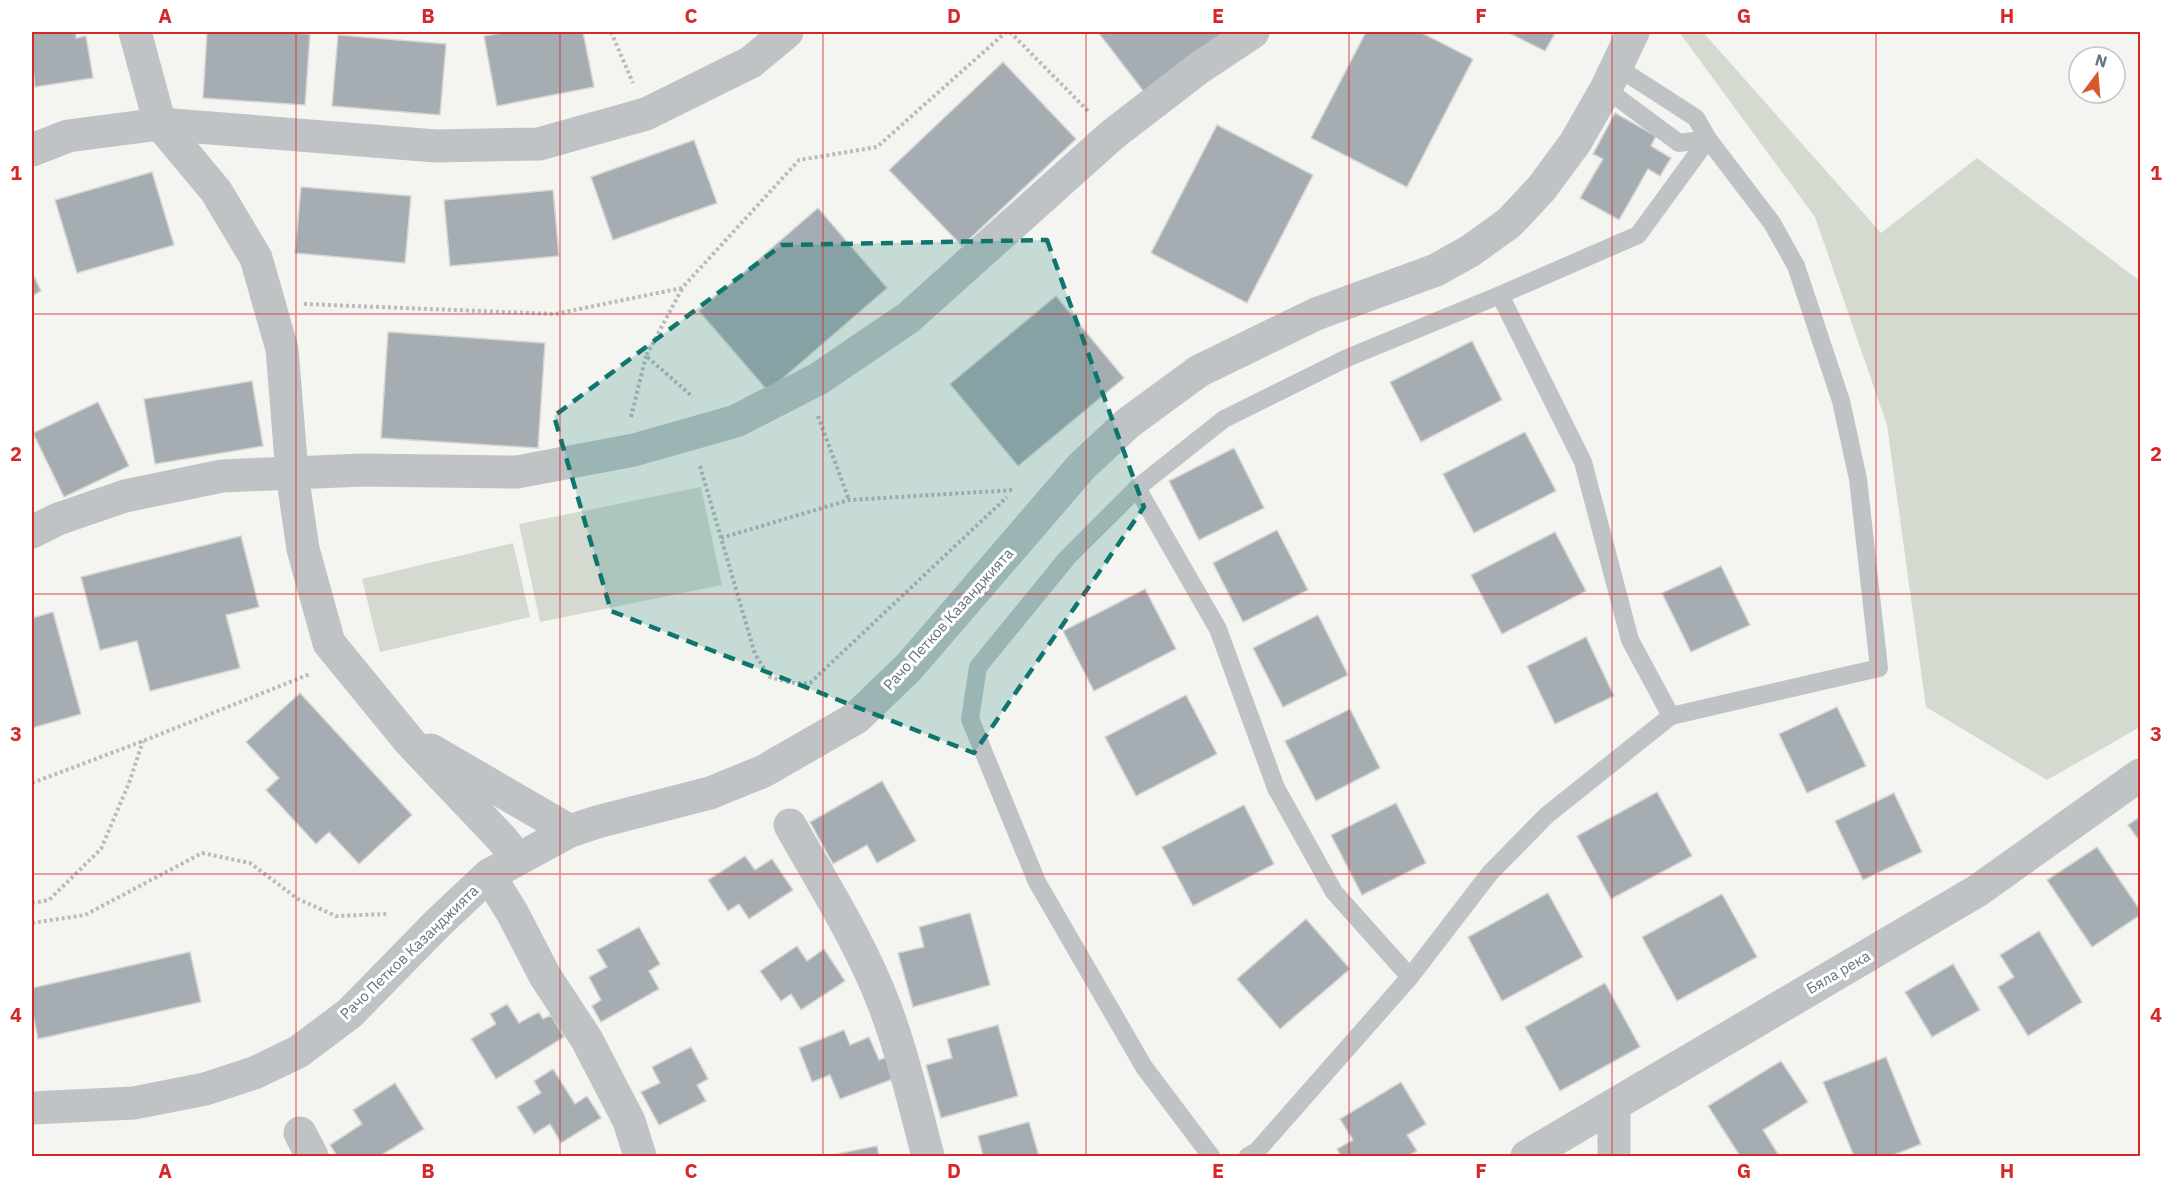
<svg xmlns="http://www.w3.org/2000/svg" width="2172" height="1188" viewBox="0 0 2172 1188" font-family="'IBM Plex Sans',sans-serif">
	<style>
		.green { fill: #d5dad1 }
		.building { fill: #a6adb2; stroke: #d5d5d3; stroke-width: 1.5 }
		.lines { fill: none; stroke-linecap: round; stroke-linejoin: round }
		.path { stroke: #b9bbbd; stroke-width: 4; stroke-dasharray: 3 3; stroke-linecap: butt }
		.service { stroke: #bfc3c6; stroke-width: 18 }
		.minor { stroke: #bfc3c6; stroke-width: 33 }
		.marked { fill: #0f766e; fill-opacity: 0.2; stroke: #0f766e; stroke-width: 4.5; stroke-dasharray: 12 8; stroke-linejoin: round }
		.grid { fill: none; stroke: #d62828; stroke-width: 1.5; stroke-opacity: 0.55 }
		.labels { text-anchor: middle; dominant-baseline: central; stroke-width: 6; stroke-linejoin: round; paint-order: stroke }
		.street-label { font-size: 15px; fill: #65737f; stroke: #fff }
		.neatline { fill: none; stroke: #d62828; stroke-width: 2 }
		.grid-label { font-size: 20px; text-anchor: middle; font-weight: bold; fill: #d62828 }
	</style>
	<rect width="100%" height="100%" fill="#f4f4f0"/>
	<g class="green">
		<path d="M1679,32h24l178,201 96,-75 163,123v446l-93,53 -121,-73 -39,-282 -72,-208z"/>
		<path d="M701,487l21,98 -182,37 -21,-98z"/>
		<path d="M513,543l17,74 -150,35 -18,-73z"/>
	</g>
	<g class="building">
		<path d="M32,32h44v6l10,-2 7,42 -58,9 -3,-27z"/>
		<path d="M207,32h68l35,2 -5,71 -102,-7z"/>
		<path d="M508,32h75l11,55 -97,19 -13,-70z"/>
		<path d="M1098,32h127l-81,60z"/>
		<path d="M1366,32h54l53,27 -66,128 -96,-49z"/>
		<path d="M1507,32h49l-11,19z"/>
		<path d="M338,35l108,9 -6,71 -108,-9z"/>
		<path d="M1003,62l73,77 -114,107 -73,-76z"/>
		<path d="M1615,113l41,23 -5,10 20,12 -11,18 -12,-7 -29,51 -39,-22 23,-39 -10,-5z"/>
		<path d="M1217,125l96,50 -66,128 -96,-50z"/>
		<path d="M694,140l23,63 -104,37 -22,-63z"/>
		<path d="M152,172l22,73 -97,28 -22,-73z"/>
		<path d="M301,187l110,9 -6,67 -110,-10z"/>
		<path d="M553,190l6,66 -109,10 -6,-66z"/>
		<path d="M818,208l69,80 -119,103 -69,-80z"/>
		<path d="M32,272l9,19 -9,5z"/>
		<path d="M1056,296l68,82 -106,88 -68,-82z"/>
		<path d="M388,332l157,11 -7,105 -157,-10z"/>
		<path d="M1472,341l30,59 -81,42 -31,-60z"/>
		<path d="M252,381l11,65 -108,18 -11,-65z"/>
		<path d="M98,402l31,64 -65,31 -31,-64z"/>
		<path d="M1525,432l31,59 -82,42 -31,-59z"/>
		<path d="M1234,448l30,60 -65,32 -30,-59z"/>
		<path d="M1277,530l31,60 -65,32 -30,-59z"/>
		<path d="M1555,532l31,59 -84,43 -31,-59z"/>
		<path d="M241,536l18,71 -33,8 14,53 -90,23 -13,-50 -37,9 -19,-73z"/>
		<path d="M1721,566l29,59 -59,27 -29,-59z"/>
		<path d="M1145,589l31,60 -82,42 -31,-60z"/>
		<path d="M53,612l28,102 -49,14v-110z"/>
		<path d="M1318,615l30,60 -65,32 -30,-59z"/>
		<path d="M1586,637l28,59 -59,28 -28,-58z"/>
		<path d="M300,693l112,122 -53,49 -30,-32 -13,12 -50,-54 13,-12 -33,-36z"/>
		<path d="M1186,695l31,59 -81,42 -31,-59z"/>
		<path d="M1837,707l29,59 -59,27 -28,-59z"/>
		<path d="M1350,709l30,59 -64,33 -31,-60z"/>
		<path d="M882,781l34,60 -39,22 -10,-18 -34,19 -23,-42z"/>
		<path d="M1657,792l35,64 -81,43 -34,-63z"/>
		<path d="M1894,793l28,59 -59,28 -28,-59z"/>
		<path d="M1396,803l30,60 -64,32 -31,-60z"/>
		<path d="M1244,805l30,59 -81,42 -31,-59z"/>
		<path d="M2140,817v25l-12,-17z"/>
		<path d="M2097,847l43,63v5l-48,32 -45,-67z"/>
		<path d="M745,856l10,14 17,-11 21,31 -44,29 -10,-15 -11,7 -20,-31z"/>
		<path d="M1548,893l35,64 -81,44 -34,-64z"/>
		<path d="M1722,894l35,63 -80,44 -35,-64z"/>
		<path d="M970,913l20,72 -77,22 -15,-54 26,-6 -5,-20z"/>
		<path d="M1306,919l44,50 -70,60 -43,-50z"/>
		<path d="M639,927l21,37 -11,7 10,18 -58,33 -9,-16 9,-6 -12,-23 18,-10 -10,-17z"/>
		<path d="M2039,931l43,71 -54,34 -30,-49 16,-10 -14,-22z"/>
		<path d="M797,946l10,15 17,-12 21,32 -44,29 -10,-16 -10,7 -21,-30z"/>
		<path d="M190,952l11,50 -163,37 -6,-30v-21z"/>
		<path d="M1953,964l27,46 -48,27 -27,-45z"/>
		<path d="M1605,983l35,64 -80,44 -35,-64z"/>
		<path d="M507,1004l12,19 20,-11 4,7 8,-4 13,22 -68,42 -25,-40 25,-15 -6,-10z"/>
		<path d="M998,1025l20,71 -77,22 -15,-53 26,-7 -5,-19z"/>
		<path d="M844,1030l6,15 19,-8 10,23 11,-4 8,21 -58,22 -10,-24 -18,7 -13,-34z"/>
		<path d="M691,1047l17,32 -11,6 9,16 -47,24 -18,-33 19,-9 -8,-16z"/>
		<path d="M1886,1057l35,87 -30,12h-37l-31,-74z"/>
		<path d="M1781,1061l27,41 -45,28 15,24 -5,2h-33l-32,-50z"/>
		<path d="M553,1069l22,35 12,-8 14,22 -40,25 -11,-19 -16,10 -17,-27 24,-14 -7,-12z"/>
		<path d="M1401,1082l25,42 -19,11 10,16 -9,5h-67l-4,-7 16,-9 -13,-21z"/>
		<path d="M395,1083l29,46 -44,27h-43l-7,-11 32,-21 -9,-14z"/>
		<path d="M1029,1122l10,34h-58h2l-5,-20z"/>
		<path d="M877,1146l2,10h-48v-1z"/>
	</g>
	<g class="lines">
		<g class="path">
			<path d="M611,32l22,51"/>
			<path d="M1010,32l79,80"/>
			<path d="M682,289l-36,67 47,41"/>
			<path d="M304,304l251,10 127,-26 117,-128 78,-13 129,-115"/>
			<path d="M818,416l31,84"/>
			<path d="M631,417l15,-61"/>
			<path d="M700,466l55,188 15,23 21,6h19l197,-186"/>
			<path d="M721,538l128,-38 165,-10"/>
			<path d="M32,783l111,-42 167,-67"/>
			<path d="M32,903l17,-3 52,-51 28,-66 14,-42"/>
			<path d="M32,923l53,-8 117,-62 48,10 48,36 38,17 51,-2"/>
		</g>
		<g class="service">
			<path d="M1606,89l73,54 29,-4"/>
			<path d="M1500,295l83,167 47,178 41,76"/>
			<path d="M1137,488l81,141 58,159 58,104 76,85"/>
			<path d="M1211,1156l-67,-89 -107,-185 -67,-163 8,-52 89,-109 70,-70 87,-69 123,-61 153,-63 138,-60 70,-96"/>
			<path d="M1248,1156l9,-5 153,-174 80,-104 57,-58 124,-99 208,-48 -21,-189 -17,-78 -45,-135 -24,-43 -64,-84 -12,-21 -79,-51"/>
		</g>
		<g class="minor">
			<path d="M135,32l25,92 56,67 40,67 26,91 10,124 11,76 26,94 81,99 92,97 16,20"/>
			<path d="M32,150l36,-14 92,-12 276,22 103,-2 107,-30 105,-52 36,-30"/>
			<path d="M32,532l26,-13 67,-23 97,-20 141,-6 154,2 117,-22 102,-29 82,-42 90,-61 204,-183 87,-67 54,-36"/>
			<path d="M431,750l139,81"/>
			<path d="M790,825c33,59 71,118 95,182 18,48 30,100 43,149"/>
			<path d="M489,875l24,39 32,62 42,64 42,81 11,35"/>
			<path d="M32,1108l102,-5 71,-14 49,-16 44,-21 52,-39 87,-89 52,-49 81,-44 27,-9 113,-29 54,-22 92,-53 53,-51 172,-200 47,-44 71,-52 117,-57 120,-44 34,-19 39,-28 32,-34 34,-46 31,-54 27,-57"/>
			<path d="M300,1133l12,23"/>
			<path d="M1527,1156l450,-265 163,-116"/>
			<path d="M1614,1156v-49"/>
		</g>
	</g>
	<path class="marked" d="M1047,240l97,267 -170,246 -363,-142 -57,-195 228,-171z"/>
	<path class="grid" d="M296,32v1124M560,32v1124M823,32v1124M1086,32v1124M1349,32v1124M1612,32v1124M1876,32v1124M32,314h2108M32,594h2108M32,874h2108"/>
	<g class="labels">
		<g class="street-label">
			<text transform="translate(948 619) rotate(-48)">Рачо Петков Казанджията</text>
			<text transform="translate(409 952) rotate(-44)">Рачо Петков Казанджията</text>
			<text transform="translate(1838 972) rotate(-30)">Бяла река</text>
		</g>
	</g>
	<rect width="2172" height="1188" fill="none" stroke="#ffffff" stroke-width="66"/>
	<g transform="translate(2097 75) rotate(16)"><circle r="28" fill="#ffffff" stroke="#c1c7cc" stroke-width="1.5"/>
	<path d="M0-4.5L10 22L0 15L-10 22Z" fill="#d8572c"/>
	<text y="-9" font-size="16" font-weight="bold" text-anchor="middle" fill="#65737f">N</text>
	</g>
	<rect x="33" y="33" width="2106" height="1122" class="neatline"/>
	<g class="grid-label">
		<text x="165" y="23">A</text>
		<text x="428" y="23">B</text>
		<text x="691" y="23">C</text>
		<text x="954" y="23">D</text>
		<text x="1218" y="23">E</text>
		<text x="1481" y="23">F</text>
		<text x="1744" y="23">G</text>
		<text x="2007" y="23">H</text>
		<text x="16" y="180">1</text>
		<text x="2156" y="180">1</text>
		<text x="16" y="461">2</text>
		<text x="2156" y="461">2</text>
		<text x="16" y="741">3</text>
		<text x="2156" y="741">3</text>
		<text x="16" y="1022">4</text>
		<text x="2156" y="1022">4</text>
		<text x="165" y="1178">A</text>
		<text x="428" y="1178">B</text>
		<text x="691" y="1178">C</text>
		<text x="954" y="1178">D</text>
		<text x="1218" y="1178">E</text>
		<text x="1481" y="1178">F</text>
		<text x="1744" y="1178">G</text>
		<text x="2007" y="1178">H</text>
	</g>
</svg>
